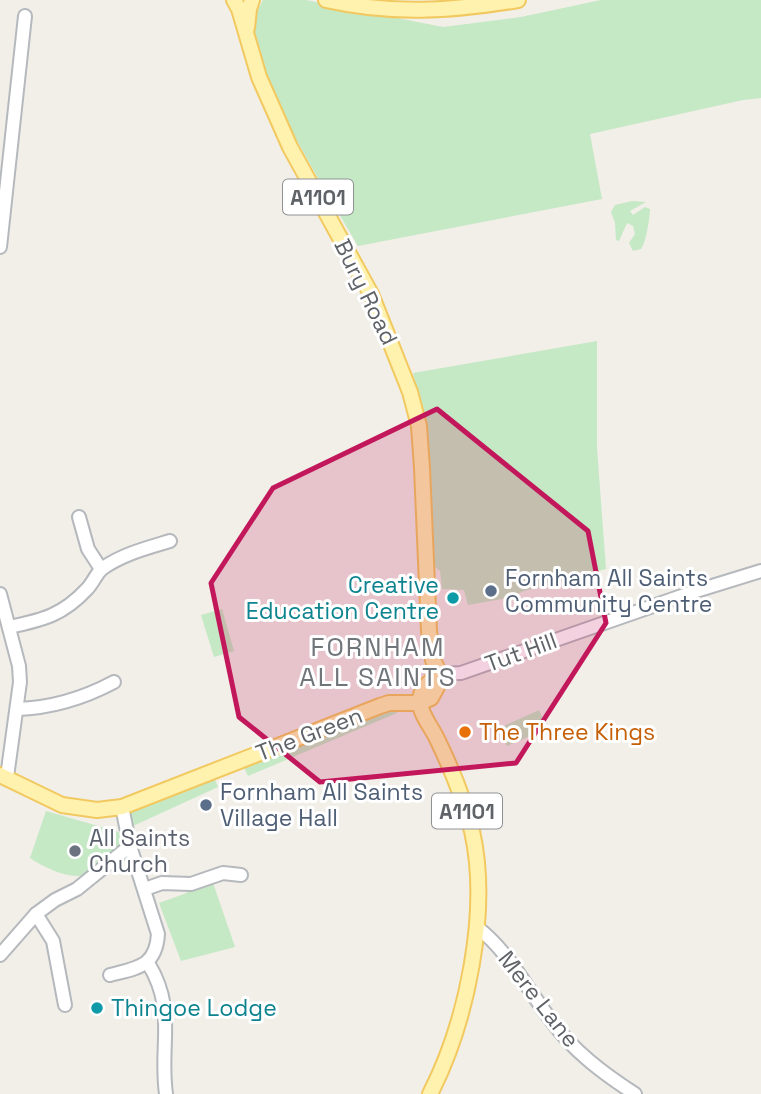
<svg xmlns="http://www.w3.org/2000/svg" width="761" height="1094" viewBox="0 0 761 1094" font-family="'Space Grotesk',sans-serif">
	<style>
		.green { fill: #c5e8c5 }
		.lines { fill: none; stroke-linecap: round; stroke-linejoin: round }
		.minor-casing { stroke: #b5b8bc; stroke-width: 16 }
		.major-casing { stroke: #f2c960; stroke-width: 18 }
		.minor { stroke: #fff; stroke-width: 12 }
		.major { stroke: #fff2af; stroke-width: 14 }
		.marked { fill: #c2185b; fill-opacity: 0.2; stroke: #c2185b; stroke-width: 5; stroke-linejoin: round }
		.service-dot { fill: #5c6f8a; stroke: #fff; stroke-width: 2.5 }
		.culture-dot { fill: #0f9aa8; stroke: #fff; stroke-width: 2.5 }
		.food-dot { fill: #e8710a; stroke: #fff; stroke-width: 2.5 }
		.worship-dot { fill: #6b7280; stroke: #fff; stroke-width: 2.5 }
		.labels { text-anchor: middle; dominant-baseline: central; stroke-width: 6; stroke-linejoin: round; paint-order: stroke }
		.shield { fill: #fff; stroke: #8f9295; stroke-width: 2 }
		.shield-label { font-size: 21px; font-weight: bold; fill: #5f6368 }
		.street-label { font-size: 23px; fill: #5f6368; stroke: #fff }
		.service-label { font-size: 23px; fill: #4e5e75; stroke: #fff; text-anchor: start }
		.culture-label { font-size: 23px; fill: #0d838f; stroke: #fff; text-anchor: end }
		.food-label { font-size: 23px; fill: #c56008; stroke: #fff; text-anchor: start }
		.worship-label { font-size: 23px; fill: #5b616d; stroke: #fff; text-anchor: start }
		.quarter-label { font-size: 26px; letter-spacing: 2px; fill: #70757a; stroke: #fff }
	</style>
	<rect width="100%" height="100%" fill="#f1efe8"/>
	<g class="green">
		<path d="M263,0h43l137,27 78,-10 80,-17h160v98l-18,2 -153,34 12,65 -244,47c-31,-55 -110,-174 -106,-234l4,1z"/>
		<path d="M632,201l14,1 -16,9 3,4 12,-8 5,2c0,8 -4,34 -9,40l-8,2 -4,-8 6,-9 -2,-8 -6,-3 -8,18 -3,-1 -1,-17 -4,-11 4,-7z"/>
		<path d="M597,341v107l9,121 -82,22 -16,7 -40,7 -4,-15 -22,-1 -2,-18 -5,-4 -7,-128 -15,-66z"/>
		<path d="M222,609l12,42 -20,6 -13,-42z"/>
		<path d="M388,708l6,1 3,4 -149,63 -5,-11z"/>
		<path d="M539,710l8,19 -40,17 -8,-18z"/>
		<path d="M213,775l5,12 -85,39 -3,-10 2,-7z"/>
		<path d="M46,811l73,21 6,7c-9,9 -17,22 -26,30 -20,16 -51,1 -69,-11z"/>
		<path d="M212,880l23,67 -54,14 -22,-58 25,-9z"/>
	</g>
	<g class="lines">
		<g class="minor-casing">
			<g id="minor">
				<path d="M0,247l25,-231"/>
				<path d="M79,517l9,32 13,20"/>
				<path d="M0,594l19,72 1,16 -13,95"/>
				<path d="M9,627c34,-7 54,-12 78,-38 6,-6 10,-17 16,-21 20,-14 44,-20 67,-27"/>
				<path d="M440,674l21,-1 235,-82 65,-20"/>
				<path d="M17,709c34,-1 67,-11 97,-27"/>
				<path d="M145,889l17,-6 29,1 32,-11 18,2"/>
				<path d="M36,914l17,27 12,64"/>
				<path d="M478,928c31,24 49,61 73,92 22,31 53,54 84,74"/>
				<path d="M0,955l36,-41 19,-14 22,-11 53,-43"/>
				<path d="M148,963c29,47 11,81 18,131"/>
				<path d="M110,975c27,-7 46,-8 48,-41l-28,-88 -8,-39"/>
			</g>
		</g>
		<g class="major-casing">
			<g id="major">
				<path d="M326,0c67,15 125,11 192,0"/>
				<path d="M247,28l2,-19 3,-9"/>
				<path d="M0,775l62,30 35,5 25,-3 258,-101 9,-3h31l11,-5 6,-11 3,-13 -7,-14 -4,-29 -7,-163 -3,-42 -9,-34 -39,-98 -81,-147 -31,-70 -20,-68 -5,-9"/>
				<path d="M430,1094c37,-72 60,-183 42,-263 -8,-32 -20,-61 -34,-90 -5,-12 -17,-25 -18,-38 -1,-14 10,-22 20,-29"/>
			</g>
		</g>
		<use href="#minor" class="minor"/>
		<use href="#major" class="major"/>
	</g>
	<path class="marked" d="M437,409l151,122 18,92 -90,140 -196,19 -81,-65 -28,-134 62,-95z"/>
	<g class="service-dot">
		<circle cx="491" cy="591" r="7"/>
		<circle cx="206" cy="805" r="7"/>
	</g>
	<g class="culture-dot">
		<circle cx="453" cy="598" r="7"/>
		<circle cx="97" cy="1008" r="7"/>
	</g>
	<circle class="food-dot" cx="465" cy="732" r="7"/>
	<circle class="worship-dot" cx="75" cy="851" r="7"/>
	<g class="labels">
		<g class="shield">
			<rect x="283" y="179.5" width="70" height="35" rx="5"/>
			<rect x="432" y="793.5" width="70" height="35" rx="5"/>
		</g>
		<g class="shield-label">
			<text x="318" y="197">A1101</text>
			<text x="467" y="811">A1101</text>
		</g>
		<g class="street-label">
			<text transform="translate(366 292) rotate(64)">Bury Road</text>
			<text transform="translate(521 652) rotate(-20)">Tut Hill</text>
			<text transform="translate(309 734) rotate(-21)">The Green</text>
			<text transform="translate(539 999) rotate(52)">Mere Lane</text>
		</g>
		<g class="service-label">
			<text x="505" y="578">Fornham All Saints<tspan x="505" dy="26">Community Centre</tspan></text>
			<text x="220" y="792">Fornham All Saints<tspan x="220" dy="26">Village Hall</tspan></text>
		</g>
		<g class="culture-label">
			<text x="439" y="585">Creative<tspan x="439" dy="26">Education Centre</tspan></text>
			<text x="111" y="1008" text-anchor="start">Thingoe Lodge</text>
		</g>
		<g class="food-label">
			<text x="479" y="732">The Three Kings</text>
		</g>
		<g class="worship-label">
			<text x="89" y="838">All Saints<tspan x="89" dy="26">Church</tspan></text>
		</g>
		<g class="quarter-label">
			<text x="378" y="647">FORNHAM<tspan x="378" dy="30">ALL SAINTS</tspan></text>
		</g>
	</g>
</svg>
